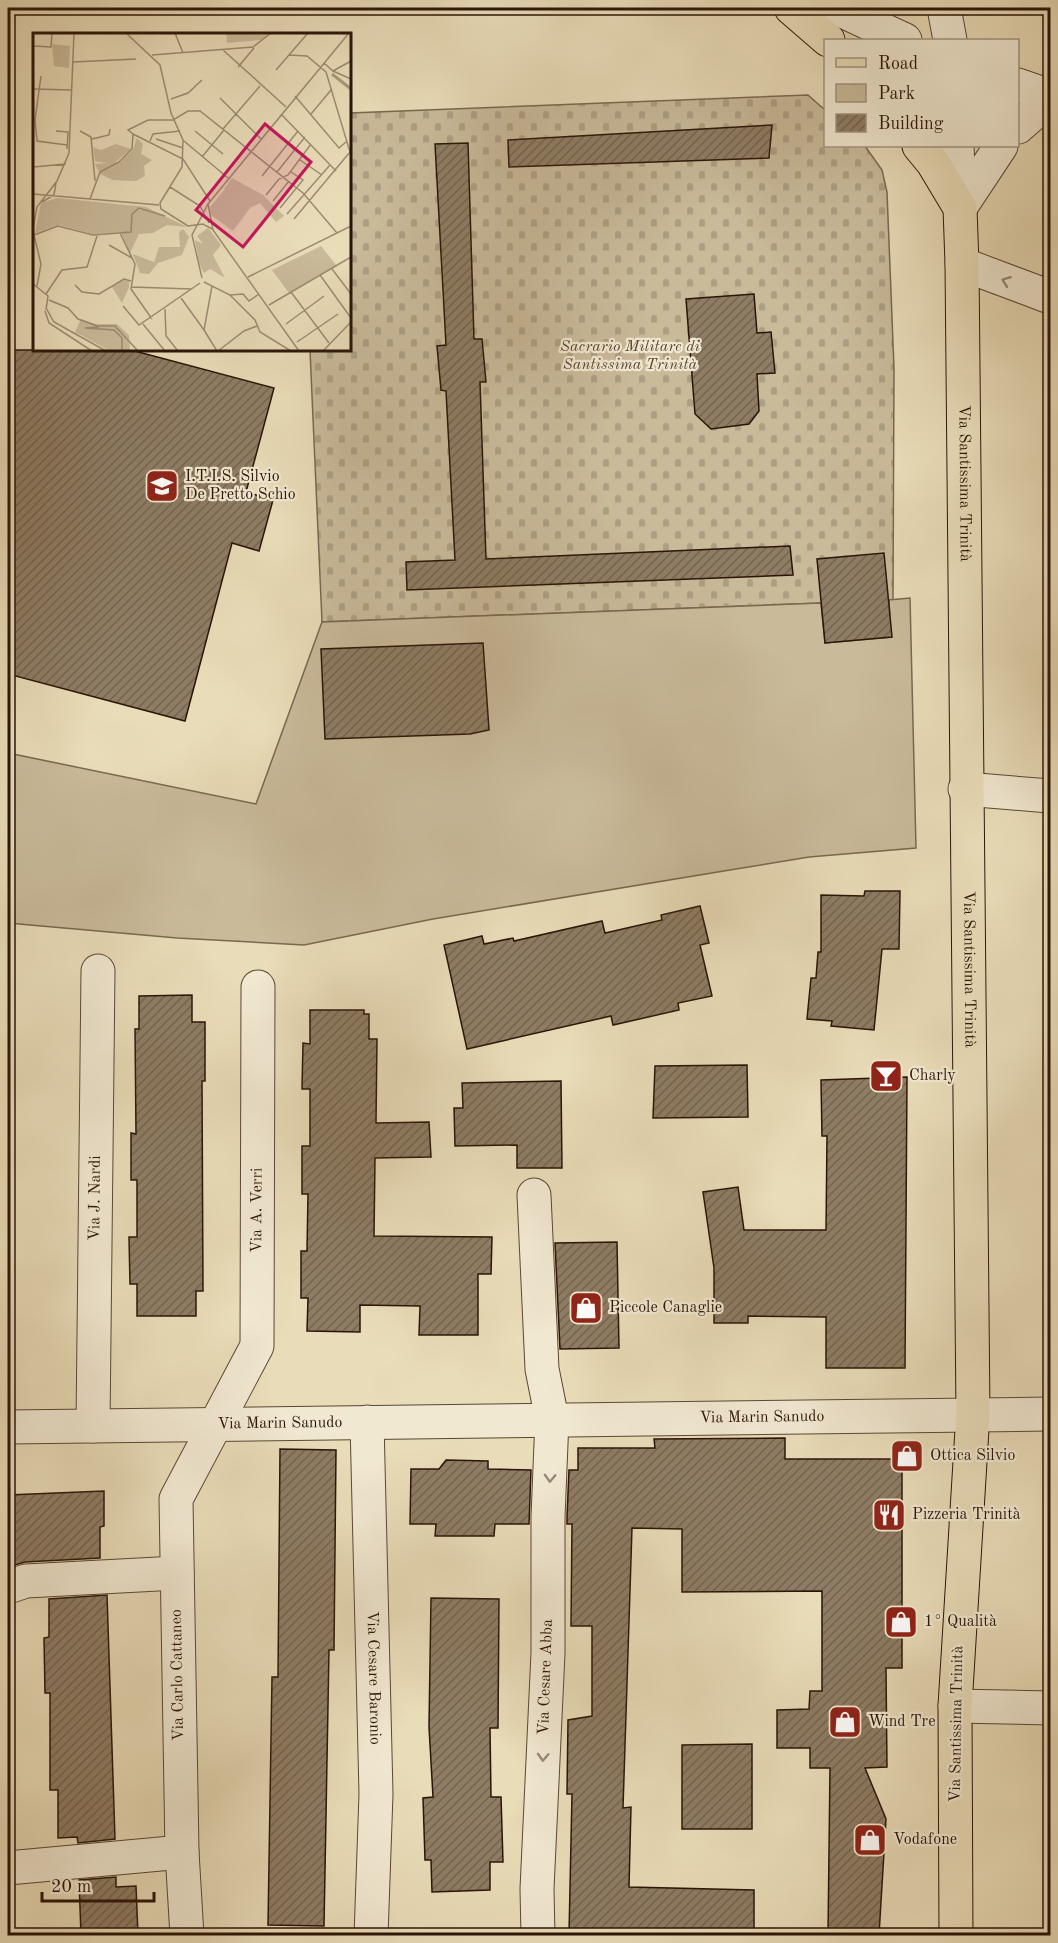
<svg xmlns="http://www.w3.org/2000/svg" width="1058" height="1943" viewBox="0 0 1058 1943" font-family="'Old Standard TT',serif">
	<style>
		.cemetery { fill: url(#cemetery-stones); stroke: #7a6851; stroke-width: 1.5 }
		.park { fill: #c9ba9a; stroke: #7a6851; stroke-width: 1.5 }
		.building { fill: url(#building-hatch); stroke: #2b1508; stroke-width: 1.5 }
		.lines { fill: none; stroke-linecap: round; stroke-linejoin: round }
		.minor-casing { stroke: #5a4734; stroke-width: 35 }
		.major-casing { stroke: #2b1508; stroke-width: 35 }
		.minor { stroke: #f1e8d1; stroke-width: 33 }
		.major { stroke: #e9dcb8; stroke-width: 33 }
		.oneway { stroke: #988977 }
		.labels { text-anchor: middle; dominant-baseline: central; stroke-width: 4.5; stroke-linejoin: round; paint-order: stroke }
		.park-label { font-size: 16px; font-style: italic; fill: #5a4734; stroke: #f1e8d1 }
		.poi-label { font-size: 16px; fill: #2b1508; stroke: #f1e8d1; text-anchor: start }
		.street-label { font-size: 16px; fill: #2b1508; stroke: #f1e8d1 }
		.inset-river { fill: none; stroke: #a8987c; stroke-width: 3 }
		.inset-road { fill: none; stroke: #9d8c72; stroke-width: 1.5 }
		.view { fill: #c2185b; fill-opacity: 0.15; stroke: #c2185b; stroke-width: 3 }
		.inset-edge { fill: none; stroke: #2b1508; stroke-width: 3 }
	</style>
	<defs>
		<pattern id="cemetery-stones" width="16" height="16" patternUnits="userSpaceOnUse" patternTransform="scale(1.5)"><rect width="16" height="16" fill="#c9ba9a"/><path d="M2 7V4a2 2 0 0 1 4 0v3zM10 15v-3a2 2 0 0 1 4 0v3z" fill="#ad9f83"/></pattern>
		<pattern id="building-hatch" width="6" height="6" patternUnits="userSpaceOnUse" patternTransform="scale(1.5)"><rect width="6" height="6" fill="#8e7c64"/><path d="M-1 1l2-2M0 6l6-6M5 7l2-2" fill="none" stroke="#746450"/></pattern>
	</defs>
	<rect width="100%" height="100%" fill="#e9dcb8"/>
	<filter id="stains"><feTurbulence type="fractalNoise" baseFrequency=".00333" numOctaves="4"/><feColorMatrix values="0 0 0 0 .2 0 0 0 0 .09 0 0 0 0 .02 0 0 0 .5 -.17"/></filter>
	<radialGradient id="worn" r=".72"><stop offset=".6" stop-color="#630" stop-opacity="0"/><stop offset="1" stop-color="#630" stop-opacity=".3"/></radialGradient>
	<path class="cemetery" d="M808,95l17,15 1,36h39l17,24 5,22 7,176 -1,232h-4l3,37 -67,6 -4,-40 -499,19 -12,-272h40v-237z"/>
	<path class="park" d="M910,598l6,250 -107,9 -73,12 -303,50 -129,26 -127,-7 -169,-15v-170l248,51 66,-182 499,-19 4,40 66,-6 -2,-37z"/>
	<g class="building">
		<path d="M772,125l-3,33 -260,9 -1,-27z"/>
		<path d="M468,143l6,196h8l4,43h-6l6,177 304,-13 3,29 -386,15 -1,-28 49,-2 -9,-169 -5,-1 -4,-44 9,-1 -11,-201z"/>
		<path d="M754,294l3,39 14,-1 4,41 -18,1 2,37 -10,13 -38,5 -16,-15 -9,-115z"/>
		<path d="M8,350h123l143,38 -28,104 27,8 -14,51 -27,-8 -47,178 -177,-47z"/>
		<path d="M884,553l8,84 -67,6 -8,-84z"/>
		<path d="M483,643l6,87 -19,4 -145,5 -4,-90z"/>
		<path d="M865,891h35l-1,58h-17l-8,81 -43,-4 1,-5 -25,-2 4,-41h5l2,-26h3v-57l43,1z"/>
		<path d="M700,906l9,37 -9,2 12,51 -34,7 1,7 -66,15 -2,-9 -144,33 -23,-104 38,-9 2,8 29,-6 1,3 88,-20 3,12 57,-13 -1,-5z"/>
		<path d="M192,995v27h13v59h-3l1,210h-7v25h-59v-32h-7l-1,-47h8v-57h-6v-47l5,1 -1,-105h4v-33z"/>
		<path d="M310,1010h54v4h5v25h8l-1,84 53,-1 2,35 -56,1 -1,78 118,1 -1,37h-13v61h-59l1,-29 -60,-1v27l-53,-1 1,-33h-7v-47h6l1,-57h-6v-48h8v-57h-8l1,-46 7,1z"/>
		<path d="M747,1065l1,52 -95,1 2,-52z"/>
		<path d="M907,1077l-2,291h-79v-51l-78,-1v7h-34v-55l-11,-76 35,-5 6,43h82l1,-94h-5l-1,-56z"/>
		<path d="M561,1081l1,87h-45v-23l-62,1 -1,-38h9l-1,-25z"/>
		<path d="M617,1242l2,106 -59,1 -5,-106z"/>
		<path d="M785,1438v21h117v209h-16l1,99 -22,1 21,51 -7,116h-51l2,-167h-20v-20h-33v-38l32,-1 1,-18h12v-100l-140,1v-63l-50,-1 -9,280 8,-1 -2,80 125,3v45h-185l3,-141h-5l1,-74 24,-4v-90h-21l1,-102h-5v-7l2,-47h9v-22h77l-1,-9z"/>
		<path d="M280,1449l56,1 -2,200h-5l-5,276 -56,-1 4,-248h6z"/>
		<path d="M446,1460l42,1v8l43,1 -2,54h-34l-1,12h-59l1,-12h-26l1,-55h28z"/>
		<path d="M104,1491v35l-4,1v31l-75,4 -17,5v-72z"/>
		<path d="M107,1595l8,244 -37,4 -1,-6 -19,1v-48h-8v-97h-5l-1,-55 5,-1v-38z"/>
		<path d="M431,1598l68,1 -1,129h-8l1,69h10l2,65h-13v28l-58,2 -1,-32h-6l-2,-62 10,-1 -4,-70z"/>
		<path d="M752,1744v85h-70v-84z"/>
		<path d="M116,1877v10l20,-1 2,49h-57l-2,-55z"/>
	</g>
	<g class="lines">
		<g class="minor-casing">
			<g id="minor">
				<path d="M836,8l69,32"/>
				<path d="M944,8l6,32"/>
				<path d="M1018,85l32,11"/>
				<path d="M1018,127l32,-28"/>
				<path d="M957,146l3,62"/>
				<path d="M960,208l41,-62"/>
				<path d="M962,264l88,33"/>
				<path d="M965,789l85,7"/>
				<path d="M534,1195l8,174 10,50 -4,98v136l-11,236 1,47"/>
				<path id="s1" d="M367,1422l9,372 -5,142"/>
				<path id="s2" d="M93,1426l5,-455"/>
				<path id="s3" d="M8,1427l1042,-13"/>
				<path d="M8,1587l18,-6 151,-8"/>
				<path d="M955,1706l95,2"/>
				<path d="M8,1868l174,-16"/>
				<path id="s4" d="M187,1936l-5,-84 -6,-353 81,-153 1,-359"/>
			</g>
		</g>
		<g class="major-casing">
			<g id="major">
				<path d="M791,8l37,32"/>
				<path id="s5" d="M919,146l14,17 27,45 2,56 11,1149 -18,293 1,230"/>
			</g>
		</g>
		<use href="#minor" class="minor"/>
		<use href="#major" class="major"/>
	</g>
	<defs><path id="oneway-chevron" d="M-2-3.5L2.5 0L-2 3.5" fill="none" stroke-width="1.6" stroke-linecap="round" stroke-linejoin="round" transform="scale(1.5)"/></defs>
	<g class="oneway">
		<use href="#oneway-chevron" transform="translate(1006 281) rotate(-160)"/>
		<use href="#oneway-chevron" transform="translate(550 1478) rotate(92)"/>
		<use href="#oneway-chevron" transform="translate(543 1757) rotate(93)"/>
	</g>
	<defs>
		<g id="school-square" transform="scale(1.725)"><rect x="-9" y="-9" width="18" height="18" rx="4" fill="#8f2418" stroke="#f1e8d1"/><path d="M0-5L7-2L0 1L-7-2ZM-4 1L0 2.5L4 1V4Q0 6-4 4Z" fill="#fff"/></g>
		<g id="bar-square" transform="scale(1.725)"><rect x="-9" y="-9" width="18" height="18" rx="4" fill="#8f2418" stroke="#f1e8d1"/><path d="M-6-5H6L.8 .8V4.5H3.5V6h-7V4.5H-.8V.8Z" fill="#fff"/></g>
		<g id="shop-square" transform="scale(1.725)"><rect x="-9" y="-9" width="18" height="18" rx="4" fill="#8f2418" stroke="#f1e8d1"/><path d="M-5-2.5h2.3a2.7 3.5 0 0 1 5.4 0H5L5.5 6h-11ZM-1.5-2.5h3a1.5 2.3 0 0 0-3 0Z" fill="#fff"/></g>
		<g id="restaurant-square" transform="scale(1.725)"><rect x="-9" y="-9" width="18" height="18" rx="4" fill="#8f2418" stroke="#f1e8d1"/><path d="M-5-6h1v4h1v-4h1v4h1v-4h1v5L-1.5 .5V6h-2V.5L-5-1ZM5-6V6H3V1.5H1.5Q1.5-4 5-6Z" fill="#fff"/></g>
	</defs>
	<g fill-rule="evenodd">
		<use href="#school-square" x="162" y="486"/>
		<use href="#bar-square" x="886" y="1076"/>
		<use href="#shop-square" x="586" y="1308"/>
		<use href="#shop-square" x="907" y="1456"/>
		<use href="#restaurant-square" x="889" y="1515"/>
		<use href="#shop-square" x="901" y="1622"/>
		<use href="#shop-square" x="845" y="1722"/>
		<use href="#shop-square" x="870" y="1840"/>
	</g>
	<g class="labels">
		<g class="park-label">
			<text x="630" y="347">Sacrario Militare di<tspan x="630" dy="18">Santissima Trinità</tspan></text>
		</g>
		<g class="poi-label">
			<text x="185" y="477">I.T.I.S. Silvio<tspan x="185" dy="18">De Pretto Schio</tspan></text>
			<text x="909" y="1076">Charly</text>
			<text x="609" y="1308">Piccole Canaglie</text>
			<text x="930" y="1456">Ottica Silvio</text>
			<text x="912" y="1515">Pizzeria Trinità</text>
			<text x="924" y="1622">1° Qualità</text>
			<text x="868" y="1722">Wind Tre</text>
			<text x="893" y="1840">Vodafone</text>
		</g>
		<g class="street-label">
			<text stroke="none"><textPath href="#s5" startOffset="350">Via Santissima Trinità</textPath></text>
			<text stroke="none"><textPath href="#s5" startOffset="836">Via Santissima Trinità</textPath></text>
			<text stroke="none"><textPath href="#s2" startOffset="228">Via J. Nardi</textPath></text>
			<text stroke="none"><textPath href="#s4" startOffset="746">Via A. Verri</textPath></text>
			<text stroke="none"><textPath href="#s3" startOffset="754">Via Marin Sanudo</textPath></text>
			<text stroke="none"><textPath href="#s3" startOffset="272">Via Marin Sanudo</textPath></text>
			<text transform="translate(178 1675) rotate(-91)">Via Carlo Cattaneo</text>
			<text transform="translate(546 1677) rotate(-88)">Via Cesare Abba</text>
			<text stroke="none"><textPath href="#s1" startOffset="256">Via Cesare Baronio</textPath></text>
			<text transform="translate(957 1724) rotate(-89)">Via Santissima Trinità</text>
		</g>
	</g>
	<g transform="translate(33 33)">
		<rect width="318" height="318" fill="#e9dcb8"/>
		<path d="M104,105l6,6 -2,10 11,6 -8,6 1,10 -9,5 -23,-1 -13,-6 -5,-10 25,-2 13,-12zM150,196l6,8 -7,18 -24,8 -9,11 -9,-1 -7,-19 21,8 5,-15h21l-1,-15z" fill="#c9ba9a"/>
		<path d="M193,155l24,20 -17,23 -23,-17v-7z" fill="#c9ba9a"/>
		<path d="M193,0l40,2 3,-2 -8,7 -34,3zM19,11l18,2 -1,22 -15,-2zM83,111l15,5 -18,15 -18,-3 -2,-14 8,3zM199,145l31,17 21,21 -8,6 -16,-19 -10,5 -26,-19zM24,165l89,9 41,20 -20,-2 -14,8 -14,1 -9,19 -9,-21 -28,2 -34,-9 -24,8 6,-30zM175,195l13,17 -8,10 12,23 -15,-9 -6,4 -5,-10 -4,-23 8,4 -6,-8zM288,213l16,20 -48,27 -17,-23zM91,247l5,1v6l-7,16 -10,-16zM48,286l15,5h21l12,11 1,16h-20l-35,-19z" fill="#c9ba9a"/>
		<path class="inset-river" d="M299,41l19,15"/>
		<path class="inset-road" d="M93,0l34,32 11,48 12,27 -1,27 -22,36 1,6 27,17 15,-2 9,5M142,0l8,20M0,13l18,1 1,-14M190,17l63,57M119,22l101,-8 18,-14M256,22l18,1 19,16 24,80 -56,67M40,29l63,-3M291,30l9,8 18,-10M205,34l16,-19M243,37l32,-37M300,38l18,8M8,43l-6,44 2,21 30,4M0,56l39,1M262,63l44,52 8,-7M187,65l41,41M138,66l17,-6 14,-13M248,81l55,57M278,81l20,-24M190,96l37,-43M23,98l12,1 -1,17M47,98l11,6 4,44M162,98l28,23M100,101l50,25 27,42M59,106l17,-4 1,-6M123,106l27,9M117,108l3,-7 27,-3M151,108l44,37M169,124l22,-27M267,127l22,15M0,134l33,-3M244,139l28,-35M229,143l36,-45M137,154l30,19 9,17M0,161l126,11M233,162l13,-16 9,-4 23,-31M57,166l10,-27 19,-10 13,-13 1,-15 -5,-4 20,-10h25l15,-9h12l103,82 34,40M240,168l16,-20M9,169l12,-7 2,-12M247,175l23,-28 -12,-8M254,181l43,-49M0,195l4,-21 20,-26 12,-28 5,-120M0,198l8,33 -4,22M87,200l15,31 -4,25 21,30M1,202l24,-9 35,9 38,-3 1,-18 7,-6 26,8M76,212l23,13M299,236l19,25M287,242l31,43M215,244l103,-51M169,245l-10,-43 16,-31M171,249l26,13 25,25 5,12 31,19M0,251l15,12 -2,14M42,252l7,7 17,2 25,-15 7,2M179,253l-8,44 13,21M98,254l61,2M258,259l38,51M13,261l16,-24 25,-3 10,-31M197,262l13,-1 6,7 10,-7M148,265l23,32M16,267l19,8 10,11 19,7h18l23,25M236,272l82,-48M90,273l16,19 61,-42M13,275l8,14 52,29M132,276l1,27 12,15M12,278l4,12 43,28M110,291l22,27M253,291l38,-28M66,294l-14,1 29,2 8,8v13M264,309l41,-28M185,318l26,-20 13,-5M266,318l-86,-121 -5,-26 141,-171M290,318l28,-29"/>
		<path class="view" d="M232,91l46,38 -68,85 -47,-37z"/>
		<rect width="318" height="318" class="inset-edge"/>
	</g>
	<rect width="1058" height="1943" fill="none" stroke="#e9dcb8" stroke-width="30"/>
	<rect x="9" y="9" width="1040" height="1925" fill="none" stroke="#2b1508" stroke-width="3"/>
	<rect x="15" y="15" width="1028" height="1913" fill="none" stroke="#2b1508" stroke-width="1.5"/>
	<rect x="824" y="39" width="195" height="108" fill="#f1e8d1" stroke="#a29481" stroke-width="1.5"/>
	<rect x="836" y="58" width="30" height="9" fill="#e9dcb8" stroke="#a29481" stroke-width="1.5"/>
	<text x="878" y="69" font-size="18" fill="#2b1508">Road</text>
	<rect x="836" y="84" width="30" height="18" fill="#c9ba9a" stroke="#a29481" stroke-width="1.5"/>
	<text x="878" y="99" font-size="18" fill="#2b1508">Park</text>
	<rect x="836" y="114" width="30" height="18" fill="url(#building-hatch)" stroke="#a29481" stroke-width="1.5"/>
	<text x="878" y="129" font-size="18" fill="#2b1508">Building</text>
	<path d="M42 1892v9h112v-9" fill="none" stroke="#2b1508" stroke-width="3"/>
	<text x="51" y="1892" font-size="18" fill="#2b1508" stroke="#f1e8d1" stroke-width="4.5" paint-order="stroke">20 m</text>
	<rect width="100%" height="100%" filter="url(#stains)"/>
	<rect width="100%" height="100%" fill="url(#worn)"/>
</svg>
